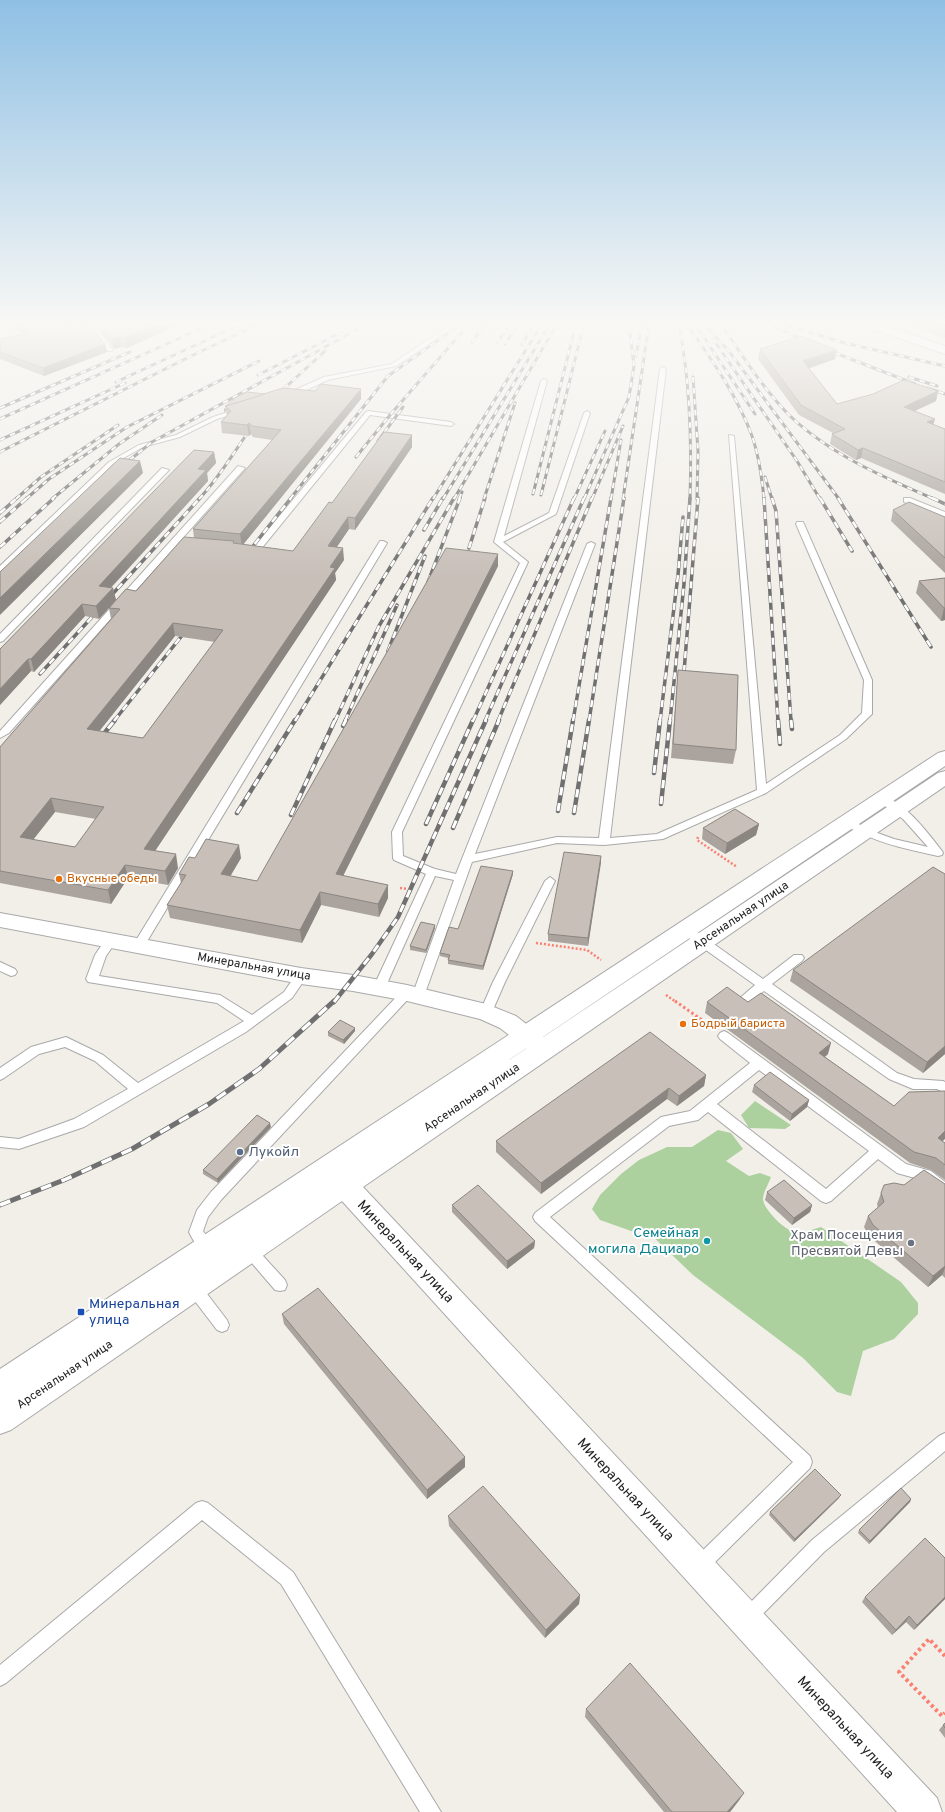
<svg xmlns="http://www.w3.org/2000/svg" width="945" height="1812" viewBox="0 0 945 1812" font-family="Overpass,sans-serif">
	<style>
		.forest { fill: #add19e }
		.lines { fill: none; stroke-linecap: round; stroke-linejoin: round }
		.service-casing { stroke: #a9a9a9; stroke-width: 2 }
		.minor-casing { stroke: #a9a9a9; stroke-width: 2 }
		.tertiary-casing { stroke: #a9a9a9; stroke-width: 2 }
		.path-far2 { stroke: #fa8072; stroke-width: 2.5; stroke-dasharray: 2 2; stroke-linecap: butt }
		.path-far1 { stroke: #fa8072; stroke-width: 3; stroke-dasharray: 2.5 2.5; stroke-linecap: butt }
		.path { stroke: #fa8072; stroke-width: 4; stroke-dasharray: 3 3; stroke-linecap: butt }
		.service { fill: #fff; fill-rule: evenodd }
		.minor { fill: #fff; fill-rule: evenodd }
		.tertiary { fill: #fff; fill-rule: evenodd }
		.rail-far3-casing { stroke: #707070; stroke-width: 3 }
		.rail-far2-casing { stroke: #707070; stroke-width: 3.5 }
		.rail-far1-casing { stroke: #707070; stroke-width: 4.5 }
		.rail-casing { stroke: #707070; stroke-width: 5 }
		.rail-far3 { stroke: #fff; stroke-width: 2; stroke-dasharray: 5.5; stroke-linecap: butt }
		.rail-far2 { stroke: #fff; stroke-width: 2.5; stroke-dasharray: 7; stroke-linecap: butt }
		.rail-far1 { stroke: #fff; stroke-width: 3; stroke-dasharray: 8; stroke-linecap: butt }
		.rail { stroke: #fff; stroke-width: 3.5; stroke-dasharray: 11; stroke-linecap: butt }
		.wall { fill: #aba49e; fill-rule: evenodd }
		.shaded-wall { fill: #8b8681 }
		.building { fill: #c7bfb8; stroke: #8b8681; fill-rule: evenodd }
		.food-dot { fill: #e8710a; stroke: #fff; stroke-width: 1.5 }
		.service-dot { fill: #5c6f8a; stroke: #fff; stroke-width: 1.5 }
		.culture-dot { fill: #0f9aa8; stroke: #fff; stroke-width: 1.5 }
		.worship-dot { fill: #6b7280; stroke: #fff; stroke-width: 1.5 }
		.transit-dot { fill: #1a4fb4; stroke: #fff; stroke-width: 1.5 }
		.labels { text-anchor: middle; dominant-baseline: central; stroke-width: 4; stroke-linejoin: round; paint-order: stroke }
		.food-label { font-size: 12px; fill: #c56008; stroke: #fff; text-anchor: start }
		.street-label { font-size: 12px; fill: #222; stroke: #fff }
		.near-service-label { font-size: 14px; fill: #4e5e75; stroke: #fff; text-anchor: start }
		.near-culture-label { font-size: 14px; fill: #0d838f; stroke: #fff; text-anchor: end }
		.near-worship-label { font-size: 14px; fill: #5b616d; stroke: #fff; text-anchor: end }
		.near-street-label { font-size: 14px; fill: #222; stroke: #fff }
		.near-transit-label { font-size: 14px; fill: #164399; stroke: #fff; text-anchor: start }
	</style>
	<rect width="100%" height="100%" fill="#f2efe9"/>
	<g class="forest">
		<path d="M755,1101l36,24 -6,4 -36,-1 -8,-13z"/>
		<path d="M718,1130l13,3 12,16 -17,12 23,15 11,-3 11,4c-2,6 -7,14 -8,21 -1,10 23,34 33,34 8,1 18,-3 25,-5l80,55 17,21v11l-24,25 -31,12 -12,45 -14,-4 -34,-34 -110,-83 -48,-46 -11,3 -34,-12 -8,-11 8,-14 21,-21 18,-14 28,-13h25z"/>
	</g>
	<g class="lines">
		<g class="service-casing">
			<g id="service">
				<path d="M80,324c16,0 23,13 32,25v2h-4l-17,-21z"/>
				<path d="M448,324h6l-6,7 -52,35 -68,14 -28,13 -11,3 -3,-2 38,-17 68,-13 52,-35z"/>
				<path d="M663,367l3,2 -56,469 47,-4 100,-44 -28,-355 5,1 32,348 74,-49 22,-22 2,-33 -68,-156 1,-2h6l1,2 68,156v34l-26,25 -80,54 -103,46 -59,6 -47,-2 -85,19 -48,134 -2,3h-8l-2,-3 42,-116 -19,-4 -50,112 -2,3h-8l-2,-3 53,-114 -32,-14 -1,-2 -1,-26 128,-269 -26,-21 47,-161 3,-2 3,2 -43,155 45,-23 35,-100 3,-2 3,2 -34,101 -53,28 25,20 -126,270 1,24 32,13 21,5 131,-330 4,-2 4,2 -120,310 82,-17 42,1 61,-469z"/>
				<path d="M241,408l3,2 -1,1 -26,8 -37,18 -37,10 -30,17 -110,108h-3v-6l109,-104 30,-17 37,-10 37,-18z"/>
				<path d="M368,411l83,11 3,2 -3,2 -81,-11 -113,139 -13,-1v-4h8l114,-137z"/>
				<path d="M238,466l7,2 -236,265 -9,5v-7z"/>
				<path d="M162,468l7,2 -166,171 -3,1v-8z"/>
				<path d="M904,498h6l35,14v5l-41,-15z"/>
				<path d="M380,541h3l4,2 -244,405h-8l-2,-3 2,-3z"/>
				<path d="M882,796c23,6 46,37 60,55l1,2 -1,2 -4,1c-33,-7 -65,-14 -95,-32l-1,-2 1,-2h8l21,11 22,8 34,8 -25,-28 -25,-18 -1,-2z"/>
				<path d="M550,877l5,4 -50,101 -13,30 -2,3 -4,1 -4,-1 -2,-3 13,-30 52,-101z"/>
				<path d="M686,926l4,1 73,52 31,-24h8l2,3 -2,3 -30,23 125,89 17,6 29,2 2,1v11l-8,-4h-24l-24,-10 -125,-88c-7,5 -13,13 -22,10l-2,-3 15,-13 -73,-52 -2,-3 2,-3z"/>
				<path d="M111,936l4,1 2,3 -11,16 -7,20 121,19 32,20 32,-23 13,-19h8l2,3 -15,22 -46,34 -162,95 -65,22 -19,-2v-10l19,2 55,-20 54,-30 -33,-28 -30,-14 -26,7 -35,24 -4,2v-12l31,-21 35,-10 4,2 33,16 35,28 106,-62 -27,-18 -129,-21 -2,-3 9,-24 12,-18z"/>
				<path d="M0,962l15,7 2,3 -2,3 -4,1 -11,-5z"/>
				<path d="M407,989l4,1 2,3 -2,3 -190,204 -13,17 -5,14 12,16 -2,4c-11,4 -20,-10 -24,-19l8,-22 14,-18 192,-202z"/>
				<path d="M724,1031l4,2 178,131 25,7 14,11v14l-5,-2 -18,-14 -25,-7 -19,-14 -47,42 -5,2 -5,-2 -113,-89 -10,8 -29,6 -119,91 260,239 2,6 -2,6 -104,103 -6,2 -6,-2 -2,-6 2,-6 99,-97 -258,-241 -2,-4 2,-4 126,-96 29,-6 60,-48 -30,-24 -2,-3 2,-3zM759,1070l110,81 -43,38 -109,-85z"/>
				<path d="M249,1244l5,2 31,34 2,5 -2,5 -5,1 -5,-1 -31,-36 -2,-4 2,-4z"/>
				<path d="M193,1281l5,1 29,38 2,5 -2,5 -5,2 -5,-2 -29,-38 -2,-5 2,-5z"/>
				<path d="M945,1433v18l-121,101 -71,72 -6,3 -6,-3 -3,-6 3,-6 71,-72 127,-104z"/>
				<path d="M202,1501l6,2 85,69 148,240h-21l-139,-228 -79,-64 -196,163 -6,3v-21l196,-162z"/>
			</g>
		</g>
		<g class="minor-casing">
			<path id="minor" d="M0,913l301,55 52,7 54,10 79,19 30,12 32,25 4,6 -4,6 -8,3 -8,-3 -32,-25 -20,-9 -73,-18 -54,-10 -52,-7 -301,-57z"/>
		</g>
		<g class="tertiary-casing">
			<g id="tertiary">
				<path d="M861,324h19l65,22v8l-82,-28z"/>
				<path d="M945,751v15l-451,304 444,-297 7,-2v15l-582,401 574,611 5,14h-45l-555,-611 -331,229 -11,4v-33l2,-1 -2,1v-32l938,-616z"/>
			</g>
		</g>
		<g class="path-far2">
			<path d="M698,837l-1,3 40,27"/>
			<path d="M400,888l8,1"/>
			<path d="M536,943l51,7 14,10"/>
			<path d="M666,995l10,7"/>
		</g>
		<path class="path-far1" d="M675,1001l37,26"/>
		<path class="path" d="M945,1656l-16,-17 -30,33 43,44 3,-3"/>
		<use href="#service" class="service"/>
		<use href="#minor" class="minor"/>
		<use href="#tertiary" class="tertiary"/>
		<g class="rail-far3-casing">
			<g id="rail-far3">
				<path d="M679,324c11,58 13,116 11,175"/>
				<path d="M687,324c24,35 50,71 65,112 7,20 10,42 12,63"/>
				<path d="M695,324l60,90"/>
				<path d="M704,324l24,26 111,149"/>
				<path d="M721,324c21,31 41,63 67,90 41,40 95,63 146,85"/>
				<path d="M768,324l39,17"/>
				<path d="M782,324l63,19 100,23"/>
				<path d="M491,328l2,-4"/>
				<path d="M498,328l3,-4"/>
				<path d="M713,339l84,122 23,38"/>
				<path d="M472,342l13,-18"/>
				<path d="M497,343l13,-19"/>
				<path d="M505,344l13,-20"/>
				<path d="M522,345l12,-21"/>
				<path d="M825,349l90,35"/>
				<path d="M636,356l6,-32"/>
				<path d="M258,375l84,-43"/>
				<path d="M693,377l5,74 -1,48"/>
				<path d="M909,377l28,9"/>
				<path d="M116,382l125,-58"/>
				<path d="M928,388l17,6"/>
				<path d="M276,396l49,-45"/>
				<path d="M0,408l130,-56"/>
				<path d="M0,419l211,-95"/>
				<path d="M0,440l125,-57"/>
				<path d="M378,441l25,-34"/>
				<path d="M0,452l191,-96 68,-32"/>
				<path d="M356,457l34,-42 79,-91"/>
				<path d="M121,467l31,-25 215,-118"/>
				<path d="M765,477l7,22"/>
				<path d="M533,494l43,-170"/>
				<path d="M541,495l43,-171"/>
				<path d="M16,499l25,-22 77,-52"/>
				<path d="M26,499l23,-20 78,-52 132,-66"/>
				<path d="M52,499l67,-55 43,-29"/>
				<path d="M199,499c20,-21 35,-47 52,-71"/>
				<path d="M290,499l98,-123 73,-52"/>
				<path d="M433,499l109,-175"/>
				<path d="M443,499l107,-175"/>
				<path d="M454,499l103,-175"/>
				<path d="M459,499l3,-7"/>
				<path d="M484,499l31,-96"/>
				<path d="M574,499l31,-68"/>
				<path d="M584,499l45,-102 5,-31 -5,-42"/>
				<path d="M592,499l31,-73"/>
				<path d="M611,499l10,-59"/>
				<path d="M623,499l26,-175"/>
			</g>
		</g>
		<g class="rail-far2-casing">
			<g id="rail-far2">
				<path d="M764,498l14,223"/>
				<path d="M772,498l4,13 15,210"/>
				<path d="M820,498l32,53"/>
				<path d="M838,498l93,149"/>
				<path d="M932,498l13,6"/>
				<path d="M0,513l17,-15"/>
				<path d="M0,522l27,-24"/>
				<path d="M424,530l19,-32"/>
				<path d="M0,547l54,-49"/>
				<path d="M469,548l16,-50"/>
				<path d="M246,555l45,-57"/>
				<path d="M428,582l32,-84"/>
				<path d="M108,599l92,-101"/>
				<path d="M388,651l37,-95"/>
				<path d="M684,672l14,-174"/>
				<path d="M40,674l52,-57"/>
				<path d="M114,721l74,-93"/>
				<path d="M295,721l138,-223"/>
				<path d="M335,721l44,-95 75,-128"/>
				<path d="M345,721l52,-116"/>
				<path d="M473,721l101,-223"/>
				<path d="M485,721l99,-223"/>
				<path d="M498,721l94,-223"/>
				<path d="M573,721l38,-223"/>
				<path d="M589,721l35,-223"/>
				<path d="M660,721l18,-146 5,-58"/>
				<path d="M670,721l14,-137 6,-86"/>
			</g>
		</g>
		<g class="rail-far1-casing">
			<g id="rail-far1">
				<path d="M778,720l2,24"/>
				<path d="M791,720l1,9"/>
				<path d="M343,726l3,-6"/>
				<path d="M98,741l17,-21"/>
				<path d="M654,773l6,-53"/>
				<path d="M661,804l9,-84"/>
				<path d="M558,811l15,-91"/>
				<path d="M237,813l58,-93"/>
				<path d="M574,813l15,-93"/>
				<path d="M291,815l44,-95"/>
				<path d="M426,824l47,-104"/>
				<path d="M453,828l46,-108"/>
				<path d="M334,1002l38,-48 26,-37 88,-197"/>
			</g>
		</g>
		<g class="rail-casing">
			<path id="rail" d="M0,1205l64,-25 68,-31 77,-45 50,-35 75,-68"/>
		</g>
		<use href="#rail-far3" class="rail-far3"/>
		<use href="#rail-far2" class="rail-far2"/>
		<use href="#rail-far1" class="rail-far1"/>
		<use href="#rail" class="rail"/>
	</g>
	<g class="wall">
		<path d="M11,324h52l42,20 2,8 -63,24 -44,-17v-20l22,-5 -11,-8z"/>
		<path d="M99,324h81l-53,24 -6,-1 -7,2 -13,-17z"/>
		<path d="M904,324h41v14z"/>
		<path d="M760,349l75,10 -26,9 28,36 101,-13 -2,10 -21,10 18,14 12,4v65l-84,-36 -5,2 -26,-16 2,-10 1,-1 -34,-18 -41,-56z"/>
		<path d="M265,394l96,5 -118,145 50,7 39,-48 80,-68v12l-57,83 -6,-1 -12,18 7,13 -9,13 1,7 -181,271 23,17 -10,17 -40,-7 -17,26 -111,-21v-136l111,-128 -2,-11 27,-17 58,-53 -1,-9 79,-89 -19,-3 -2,-3 -2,2 -27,-3 -1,-11 6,-6 -1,-5 -2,1v-3l2,-2zM175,636l40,6 -72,96 -44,-7zM55,812l41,7 -21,28 -42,-7z"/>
		<path d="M214,452l2,11 -9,10 1,8 -97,107h2l3,12 -17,19 -14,-3 -51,56 -3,-1 -31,34v-56z"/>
		<path d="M893,510l52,7v56l-54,-52z"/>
		<path d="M498,554v12l-155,310 45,9v13l-9,19 -58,-12 -19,38 -132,-25 -3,-13 14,-22 -2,-9 16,-16h46l-11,18 27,5z"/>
		<path d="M945,578v42l-4,1 -25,-28 3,-12z"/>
		<path d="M678,670l58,80 -3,14 -62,-6 6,-74z"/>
		<path d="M759,824l-3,11 -31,19 -23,-15 1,-11z"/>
		<path d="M601,856l-13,90 -40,-5v-7z"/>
		<path d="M513,874l-30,96 -35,-6v-6l-8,-2v-3l18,-24z"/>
		<path d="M945,874v180l-22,19 -133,-92 3,-11z"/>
		<path d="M435,925v3l-9,25 -16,-3v-4z"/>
		<path d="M707,1002h41l80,52 -3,3 120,86v37l-14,-10 -21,-7 -205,-150z"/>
		<path d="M355,1028v3l-11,13 -16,-8v-4z"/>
		<path d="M706,1075l-2,11 -27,20 -10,-7 -126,95 -45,-42v-11z"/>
		<path d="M754,1085l55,15 -2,7 -17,14 -38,-29z"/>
		<path d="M271,1127l-53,56 -15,-9v-4z"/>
		<path d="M944,1184h1v94l-3,-3 -14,12 -59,-51 -5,-9 4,-11 10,-8 -1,-4 4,-11 23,-8z"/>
		<path d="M767,1192l45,13 -2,7 -18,13 -27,-25z"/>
		<path d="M452,1205l83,36 -1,7 -27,21 -55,-57z"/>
		<path d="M282,1314l183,143v10l-38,32 -143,-175z"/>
		<path d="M839,1498l-45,44 -25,-27 1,-3z"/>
		<path d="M911,1499l-1,3 -41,42 -11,-11 1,-3z"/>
		<path d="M448,1516l132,79 -1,9 -34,34 -96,-112z"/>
		<path d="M945,1558v41l-31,31 -8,-8 -14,13 -30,-33 3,-5z"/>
		<path d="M586,1709l154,90 -10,13h-66l-79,-95z"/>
		<path d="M945,1723v15l-6,-8z"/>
	</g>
	<g class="shaded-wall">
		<path d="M156,324h24l-53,24 -2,-10z"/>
		<path d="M119,337l2,10 -7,2 -2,-10z"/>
		<path d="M105,344l2,8 -63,24 -1,-8z"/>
		<path d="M837,350l-2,9 -34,12 2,-10z"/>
		<path d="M361,389v10l-119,147 -2,-12z"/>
		<path d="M938,391l-2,10 -35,16 3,-10z"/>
		<path d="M226,408v3l-2,1v-3z"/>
		<path d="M935,419l-3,10 -5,-7z"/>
		<path d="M249,423l2,11 -2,2 -2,-11z"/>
		<path d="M412,435v12l-57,83v-12z"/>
		<path d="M863,448l-2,10 -5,2 2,-10z"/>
		<path d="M214,452l2,11 -9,10 1,8 -107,117 -2,-12 99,-117z"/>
		<path d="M140,461l3,12 -143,142v-17z"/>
		<path d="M348,517l1,12 -20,29 -1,-12z"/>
		<path d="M343,548l1,12 -9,13 1,7 -189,283 -3,-14z"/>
		<path d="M498,554v12l-161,322 -1,-14z"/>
		<path d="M113,588l3,12 -17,19 -3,-13z"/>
		<path d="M82,604l3,12 -51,56 -3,-13z"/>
		<path d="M944,608h1v12l-4,1z"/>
		<path d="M173,623l2,13 -85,107 -3,-14z"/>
		<path d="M28,659l3,12 -31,34v-16z"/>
		<path d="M51,798l4,14 -31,39 -4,-14z"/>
		<path d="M759,824l-3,11 -31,19 2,-11z"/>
		<path d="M239,845l2,13 -17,29 -3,-13z"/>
		<path d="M176,854l2,14 -10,17 -3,-14z"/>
		<path d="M601,856v7l-13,83v-8z"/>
		<path d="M125,865l3,13 -17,26 -3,-14z"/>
		<path d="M513,871v3l-30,96v-4z"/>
		<path d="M388,885v13l-9,19 -1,-13z"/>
		<path d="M320,892l1,13 -19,38 -2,-13z"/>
		<path d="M435,925v3l-9,25v-3z"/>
		<path d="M355,1028v3l-11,13 -1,-4z"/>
		<path d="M831,1043l-3,11 -12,10 3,-11z"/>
		<path d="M945,1046v8l-22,19 4,-11z"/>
		<path d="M706,1075l-2,11 -27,20 2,-10z"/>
		<path d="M669,1088l-2,11 -126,95v-11z"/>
		<path d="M809,1100l-2,7 -17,14 2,-7z"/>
		<path d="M270,1123l1,4 -53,56 -1,-4z"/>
		<path d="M945,1131v8l-12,10 5,-11z"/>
		<path d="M812,1205l-2,7 -18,13 2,-7z"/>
		<path d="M535,1241l-1,7 -27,21v-8z"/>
		<path d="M945,1266v2l-3,7 -14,12 5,-11z"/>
		<path d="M465,1457v10l-38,32v-9z"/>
		<path d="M841,1495l-2,3 -45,44 1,-3z"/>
		<path d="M911,1499l-1,3 -41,42 1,-3z"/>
		<path d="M580,1595l-1,9 -34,34 1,-8z"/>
		<path d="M945,1597v2l-31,31 3,-5z"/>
		<path d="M909,1616l-3,6 -14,13 4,-5z"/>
		<path d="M744,1793l-4,6 -10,13h-3z"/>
	</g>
	<g class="building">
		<path d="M18,324h45l29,4 13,16 -62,24 -43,-16v-13l29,-6z"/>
		<path d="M101,324h55l-31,14 -6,-1 -7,2z"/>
		<path d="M939,324h6v2z"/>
		<path d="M801,336l36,14 -34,11 34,43 36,-10 31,-14 34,11 -34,16 31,12 -8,3 18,7v53l-82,-34 -5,2 -26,-16 13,-5 -44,-24 -41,-56z"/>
		<path d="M321,384l40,5 -121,145 -47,-5 88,-99 -29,-4 -3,-3 -2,2 -26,-3 10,-11 -6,-5 58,-18 32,3z"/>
		<path d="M247,392l18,2 -39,12 10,-9z"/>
		<path d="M384,432l28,3 -57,83 -7,-1 -20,29 15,2 -13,19 5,1 -191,281 32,5 -11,17 -40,-6 -17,25 -108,-19v-124l120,-138 -11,-1 17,-19 10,2 48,-54 50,4 -1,2 60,8 36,-49 3,1zM173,623l50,7 -80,108 -56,-9zM51,798l53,9 -29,40 -55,-10z"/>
		<path d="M194,450l20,2 -16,17 8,1 -107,116 14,2 -17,18 -14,-2 -51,55h-3l-28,30v-40z"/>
		<path d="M120,458l20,3 -140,137v-26z"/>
		<path d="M909,502l36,15v41l-52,-48z"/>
		<path d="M446,548l52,6 -162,320 52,11 -10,19 -58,-12 -20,38 -133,-25 19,-30 -7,-1 10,-17 6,1 11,-19 33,6 -18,29 36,7z"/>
		<path d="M945,578v30h-1l-25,-27z"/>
		<path d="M678,670l60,5 -2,75 -63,-6z"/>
		<path d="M735,809l24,15 -32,19 -24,-15z"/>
		<path d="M564,852l37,4 -13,82 -40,-4z"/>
		<path d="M481,866l32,5 -30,95 -35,-6 2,-5 -10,-2 9,-26 9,2z"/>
		<path d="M933,867l12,7v172l-18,16 -134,-92z"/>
		<path d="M421,922l14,3 -9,25 -16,-4z"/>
		<path d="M727,987l21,15 13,-9 70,50 -12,10 75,53 15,-14 36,-1v40l-7,7 7,5v22l-9,-7 -22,-6 -207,-150z"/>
		<path d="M340,1020l15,8 -12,12 -15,-8z"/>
		<path d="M650,1032l56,43 -27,21 -10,-8 -128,95 -45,-42z"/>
		<path d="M770,1072l39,28 -17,14 -38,-29z"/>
		<path d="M257,1115l13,8 -53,56 -14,-9z"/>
		<path d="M924,1170l21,14v82l-12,10 -60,-51 -5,-9 16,-14 -3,-9 3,-8 10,-2 10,2z"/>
		<path d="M784,1180l28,25 -18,13 -27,-26z"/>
		<path d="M478,1185l57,56 -28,20 -55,-56z"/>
		<path d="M318,1288l147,169 -38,33 -145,-176z"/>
		<path d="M815,1469l26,26 -46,44 -25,-27z"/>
		<path d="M483,1486l97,109 -34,35 -98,-114z"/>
		<path d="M901,1488l10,11 -41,42 -11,-11z"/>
		<path d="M925,1538l20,20v39l-28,28 -8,-9 -13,14 -31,-33z"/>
		<path d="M630,1663l114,130 -17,19h-55l-86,-103z"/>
		<path d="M945,1723v5l-2,-3z"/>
	</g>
	<linearGradient id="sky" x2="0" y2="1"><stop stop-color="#8fc0e4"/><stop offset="0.56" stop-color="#f9f8f5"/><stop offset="1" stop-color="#f9f8f5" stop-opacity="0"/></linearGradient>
	<rect width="945" height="578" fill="url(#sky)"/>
	<g class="food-dot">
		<circle cx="59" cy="879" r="4"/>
		<circle cx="683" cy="1024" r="4"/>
	</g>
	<circle class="service-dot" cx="240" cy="1152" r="4"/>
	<circle class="culture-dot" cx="707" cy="1241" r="4"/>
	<circle class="worship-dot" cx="911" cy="1243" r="4"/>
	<rect class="transit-dot" x="77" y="1308" width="8" height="8" rx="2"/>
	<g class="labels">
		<g class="food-label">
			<text x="67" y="879">Вкусные обеды</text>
			<text x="691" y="1024">Бодрый бариста</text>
		</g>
		<g class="street-label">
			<text transform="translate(741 916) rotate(-34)">Арсенальная улица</text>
			<text transform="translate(254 967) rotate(10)">Минеральная улица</text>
			<text transform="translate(472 1098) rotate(-34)">Арсенальная улица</text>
			<text transform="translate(65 1375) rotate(-34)">Арсенальная улица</text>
		</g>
		<g class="near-service-label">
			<text x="248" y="1152">Лукойл</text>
		</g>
		<g class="near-culture-label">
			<text x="699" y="1233">Семейная<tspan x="699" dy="16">могила Дациаро</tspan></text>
		</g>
		<g class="near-worship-label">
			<text x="903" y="1235">Храм Посещения<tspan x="903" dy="16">Пресвятой Девы</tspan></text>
		</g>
		<g class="near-street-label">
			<text transform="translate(405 1252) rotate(47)">Минеральная улица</text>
			<text transform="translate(625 1490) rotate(47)">Минеральная улица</text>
			<text transform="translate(845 1728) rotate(47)">Минеральная улица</text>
		</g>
		<g class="near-transit-label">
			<text x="89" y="1304">Минеральная<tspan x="89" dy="16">улица</tspan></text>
		</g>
	</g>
</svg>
